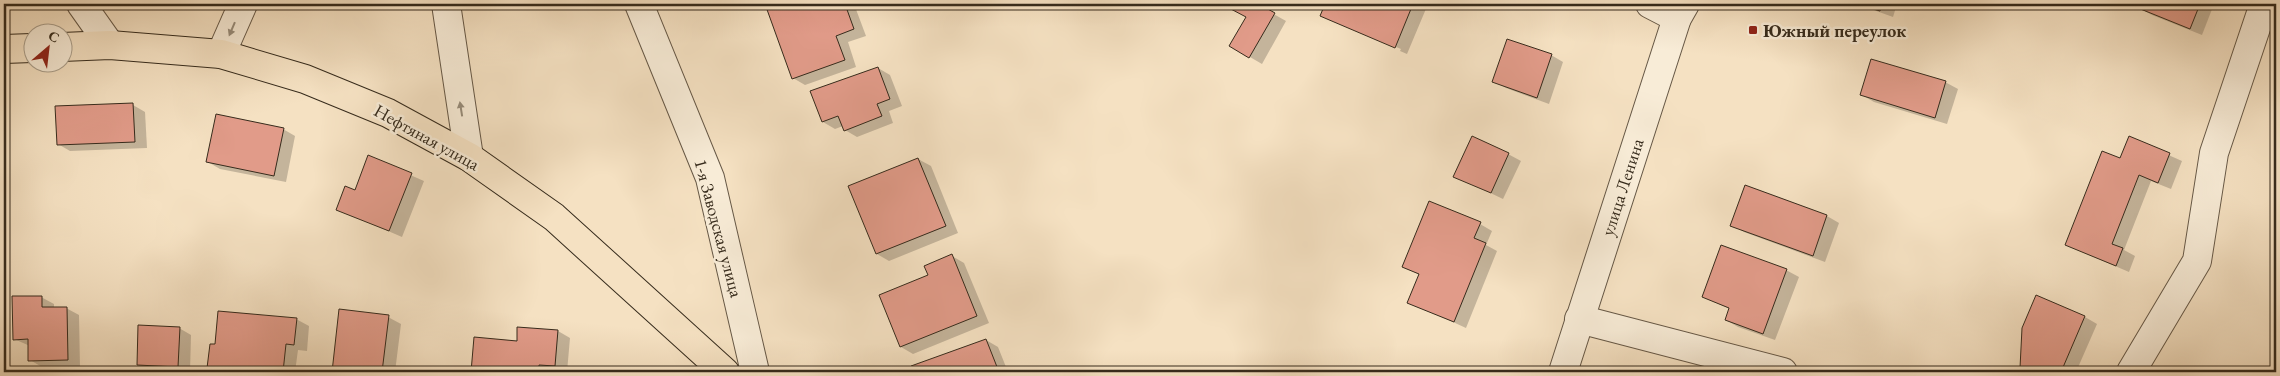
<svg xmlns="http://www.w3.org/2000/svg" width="2280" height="376" viewBox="0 0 2280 376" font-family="'EB Garamond',serif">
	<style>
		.shadow { fill: #0003 }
		.building { fill: #e19b89; stroke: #362b1c }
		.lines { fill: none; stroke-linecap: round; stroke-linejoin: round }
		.minor-casing { stroke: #665846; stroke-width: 30 }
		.major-casing { stroke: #362b1c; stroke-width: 30 }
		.minor { stroke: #f8ecd7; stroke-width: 28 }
		.major { stroke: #f5e1c2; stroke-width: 28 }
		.oneway { fill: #978c7a }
		.poi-dot { fill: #8f2418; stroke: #f8ecd7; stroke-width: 2 }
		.labels { text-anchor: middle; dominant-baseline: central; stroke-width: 5; stroke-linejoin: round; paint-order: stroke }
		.poi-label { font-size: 18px; font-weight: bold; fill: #362b1c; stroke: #f8ecd7; text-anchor: start }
		.street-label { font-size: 18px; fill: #362b1c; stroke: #f8ecd7 }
	</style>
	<rect width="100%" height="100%" fill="#f5e1c2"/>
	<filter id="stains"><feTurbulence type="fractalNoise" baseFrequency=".004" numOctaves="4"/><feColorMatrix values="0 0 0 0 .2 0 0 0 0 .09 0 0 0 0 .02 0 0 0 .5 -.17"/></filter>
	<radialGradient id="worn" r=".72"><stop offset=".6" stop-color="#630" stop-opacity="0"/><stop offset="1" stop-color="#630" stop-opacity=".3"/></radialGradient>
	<g class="shadow">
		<path d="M766,4h88l12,32 -18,6 8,25 -51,18 -12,-7z"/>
		<path d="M1232,4h24l30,17 -24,43 -31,-18 16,-29 -17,-10z"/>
		<path d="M1327,4h101l-21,50 -7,-3 1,-2 -79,-33z"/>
		<path d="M1857,4h40l-4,13z"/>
		<path d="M2141,4h73l-12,31 -50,-20 -13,-7z"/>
		<path d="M1551,55l12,7 -14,42 -43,-16 -13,-7z"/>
		<path d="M878,68l12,7 12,31 -13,5 4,12 -36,14 -12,-7 -2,-4 -8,3 -12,-7z"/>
		<path d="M1945,82l13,7 -11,35 -73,-22 -12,-7z"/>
		<path d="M133,105l12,7 2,36 -77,3 -12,-7z"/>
		<path d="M283,129l12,7 -9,46 -66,-13 -12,-7z"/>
		<path d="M2130,138l52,23 -11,28 -20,-8 -27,69 11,6 -6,16 -63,-27 55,-85z"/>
		<path d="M1508,154l13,7 -18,38 -48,-23z"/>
		<path d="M369,157l55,24 -22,56 -65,-28 18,-18z"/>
		<path d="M918,159l13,7 27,67 -69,28 -12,-7 -27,-67z"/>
		<path d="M1746,186l81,30 12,7 -14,39 -81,-30 -12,-7z"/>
		<path d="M1480,224l12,7 -6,14 11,6 -31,77 -57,-26 11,-27 -16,-8z"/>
		<path d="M952,256l12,7 25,60 -76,31 -12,-7 29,-71z"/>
		<path d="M1786,270l13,7 -24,63 -37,-13 -12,-7 4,-11 -27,-12z"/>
		<path d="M41,297l13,7v4h12l13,7 1,52h-38l-12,-7v-14l-16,-7z"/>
		<path d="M340,310l48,7 13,7 -6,48h-62z"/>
		<path d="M2085,317l12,7 -21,48h-47l-8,-4z"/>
		<path d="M296,319l13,7 -2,25 -9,-1 -3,22h-79l-8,-4 9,-22z"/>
		<path d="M179,328l12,7 -1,37h-40l-12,-7z"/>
		<path d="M558,331l12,7 -3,34h-95l3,-33 43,3z"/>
		<path d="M986,340l12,7 10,25h-93l-2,-5z"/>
	</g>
	<g class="building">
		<path d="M765,4h80l9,25 -18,7 9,24 -53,19z"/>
		<path d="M1231,4h28l16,9 -26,45 -20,-12 17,-29 -17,-9z"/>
		<path d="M1325,4h88l-18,44 -75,-32z"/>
		<path d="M1857,4h25l-2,7z"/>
		<path d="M2140,4h60l-10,25 -52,-21z"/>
		<path d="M1507,39l45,15 -15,44 -45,-16z"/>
		<path d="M1871,59l75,22 -11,37 -75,-23z"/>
		<path d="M878,67l12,32 -13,5 5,12 -38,15 -6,-15 -16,6 -12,-31z"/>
		<path d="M133,103l2,39 -78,3 -2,-39z"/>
		<path d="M216,114l68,14 -10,48 -68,-14z"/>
		<path d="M1472,136l37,17 -18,40 -38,-16z"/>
		<path d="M2129,136l41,17 -12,30 -19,-8 -27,69 11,4 -7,18 -51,-21 37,-94 18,7z"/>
		<path d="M368,155l44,18 -23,58 -53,-21 9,-24 10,4z"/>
		<path d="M918,158l28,68 -70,28 -28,-68z"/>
		<path d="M1745,185l82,30 -14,41 -83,-30z"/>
		<path d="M1429,201l52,21 -7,16 12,5 -32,79 -47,-19 12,-29 -17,-7z"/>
		<path d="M1721,245l66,24 -24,65 -38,-14 4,-12 -27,-11z"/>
		<path d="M952,254l25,62 -77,31 -21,-52 49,-20 -4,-9z"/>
		<path d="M2036,295l49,21 -24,56h-32l-9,-4 2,-40z"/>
		<path d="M12,296h30v11h25l1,53 -40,1v-22l-15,1z"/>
		<path d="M339,309l50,6 -7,57h-50z"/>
		<path d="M218,311l79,7 -3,27 -8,-1 -3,28 -76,-4 3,-24h5z"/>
		<path d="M138,325l42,2 -2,40 -41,-2z"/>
		<path d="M517,327l41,3 -3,36 -16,-1v7h-68l3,-35 43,4z"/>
		<path d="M986,339l13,33h-85l-3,-6z"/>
	</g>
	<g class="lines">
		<g class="minor-casing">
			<g id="minor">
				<path d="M81,4l29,41"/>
				<path d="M446,4l23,153"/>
				<path d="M639,4l71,174 45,194"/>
				<path d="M1650,4l27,14"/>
				<path d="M221,54l22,-50"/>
				<path d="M1579,319l204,53"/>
				<path d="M1563,372l114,-354 8,-14"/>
				<path d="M2131,372l66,-111 17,-108 50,-149"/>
			</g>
		</g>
		<g class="major-casing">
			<g id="major">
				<path d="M62,47l48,-2 111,9 84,25 83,34 81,44 85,60 171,155"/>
				<path d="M4,49l28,-1"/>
			</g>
		</g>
		<use href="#minor" class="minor"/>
		<use href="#major" class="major"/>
	</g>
	<defs><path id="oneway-solid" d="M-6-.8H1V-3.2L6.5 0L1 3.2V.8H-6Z" transform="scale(1.25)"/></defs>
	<g class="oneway">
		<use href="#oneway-solid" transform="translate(232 29) rotate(113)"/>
		<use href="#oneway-solid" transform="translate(461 109) rotate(-99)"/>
	</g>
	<rect class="poi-dot" x="1748" y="25" width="10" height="10" rx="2.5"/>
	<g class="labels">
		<g class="poi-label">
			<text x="1763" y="30">Южный переулок</text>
		</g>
		<g class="street-label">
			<text transform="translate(427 137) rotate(29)">Нефтяная улица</text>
			<text transform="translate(1622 187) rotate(-72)">улица Ленина</text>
			<text transform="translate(719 228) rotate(75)">1-я Заводская улица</text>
		</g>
	</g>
	<rect width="2280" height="376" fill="none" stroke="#f5e1c2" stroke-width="20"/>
	<rect x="5" y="5" width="2270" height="366" fill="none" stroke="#362b1c" stroke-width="2.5"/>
	<rect x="10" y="10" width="2260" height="356" fill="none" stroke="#362b1c"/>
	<g transform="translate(48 48) rotate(28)"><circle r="24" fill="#f8ecd7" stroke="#aa9f8c"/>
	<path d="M0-4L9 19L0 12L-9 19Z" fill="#8f2418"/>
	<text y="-8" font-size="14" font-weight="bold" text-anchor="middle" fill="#362b1c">С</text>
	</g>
	<rect width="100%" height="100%" filter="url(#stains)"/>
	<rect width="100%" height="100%" fill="url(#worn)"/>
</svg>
